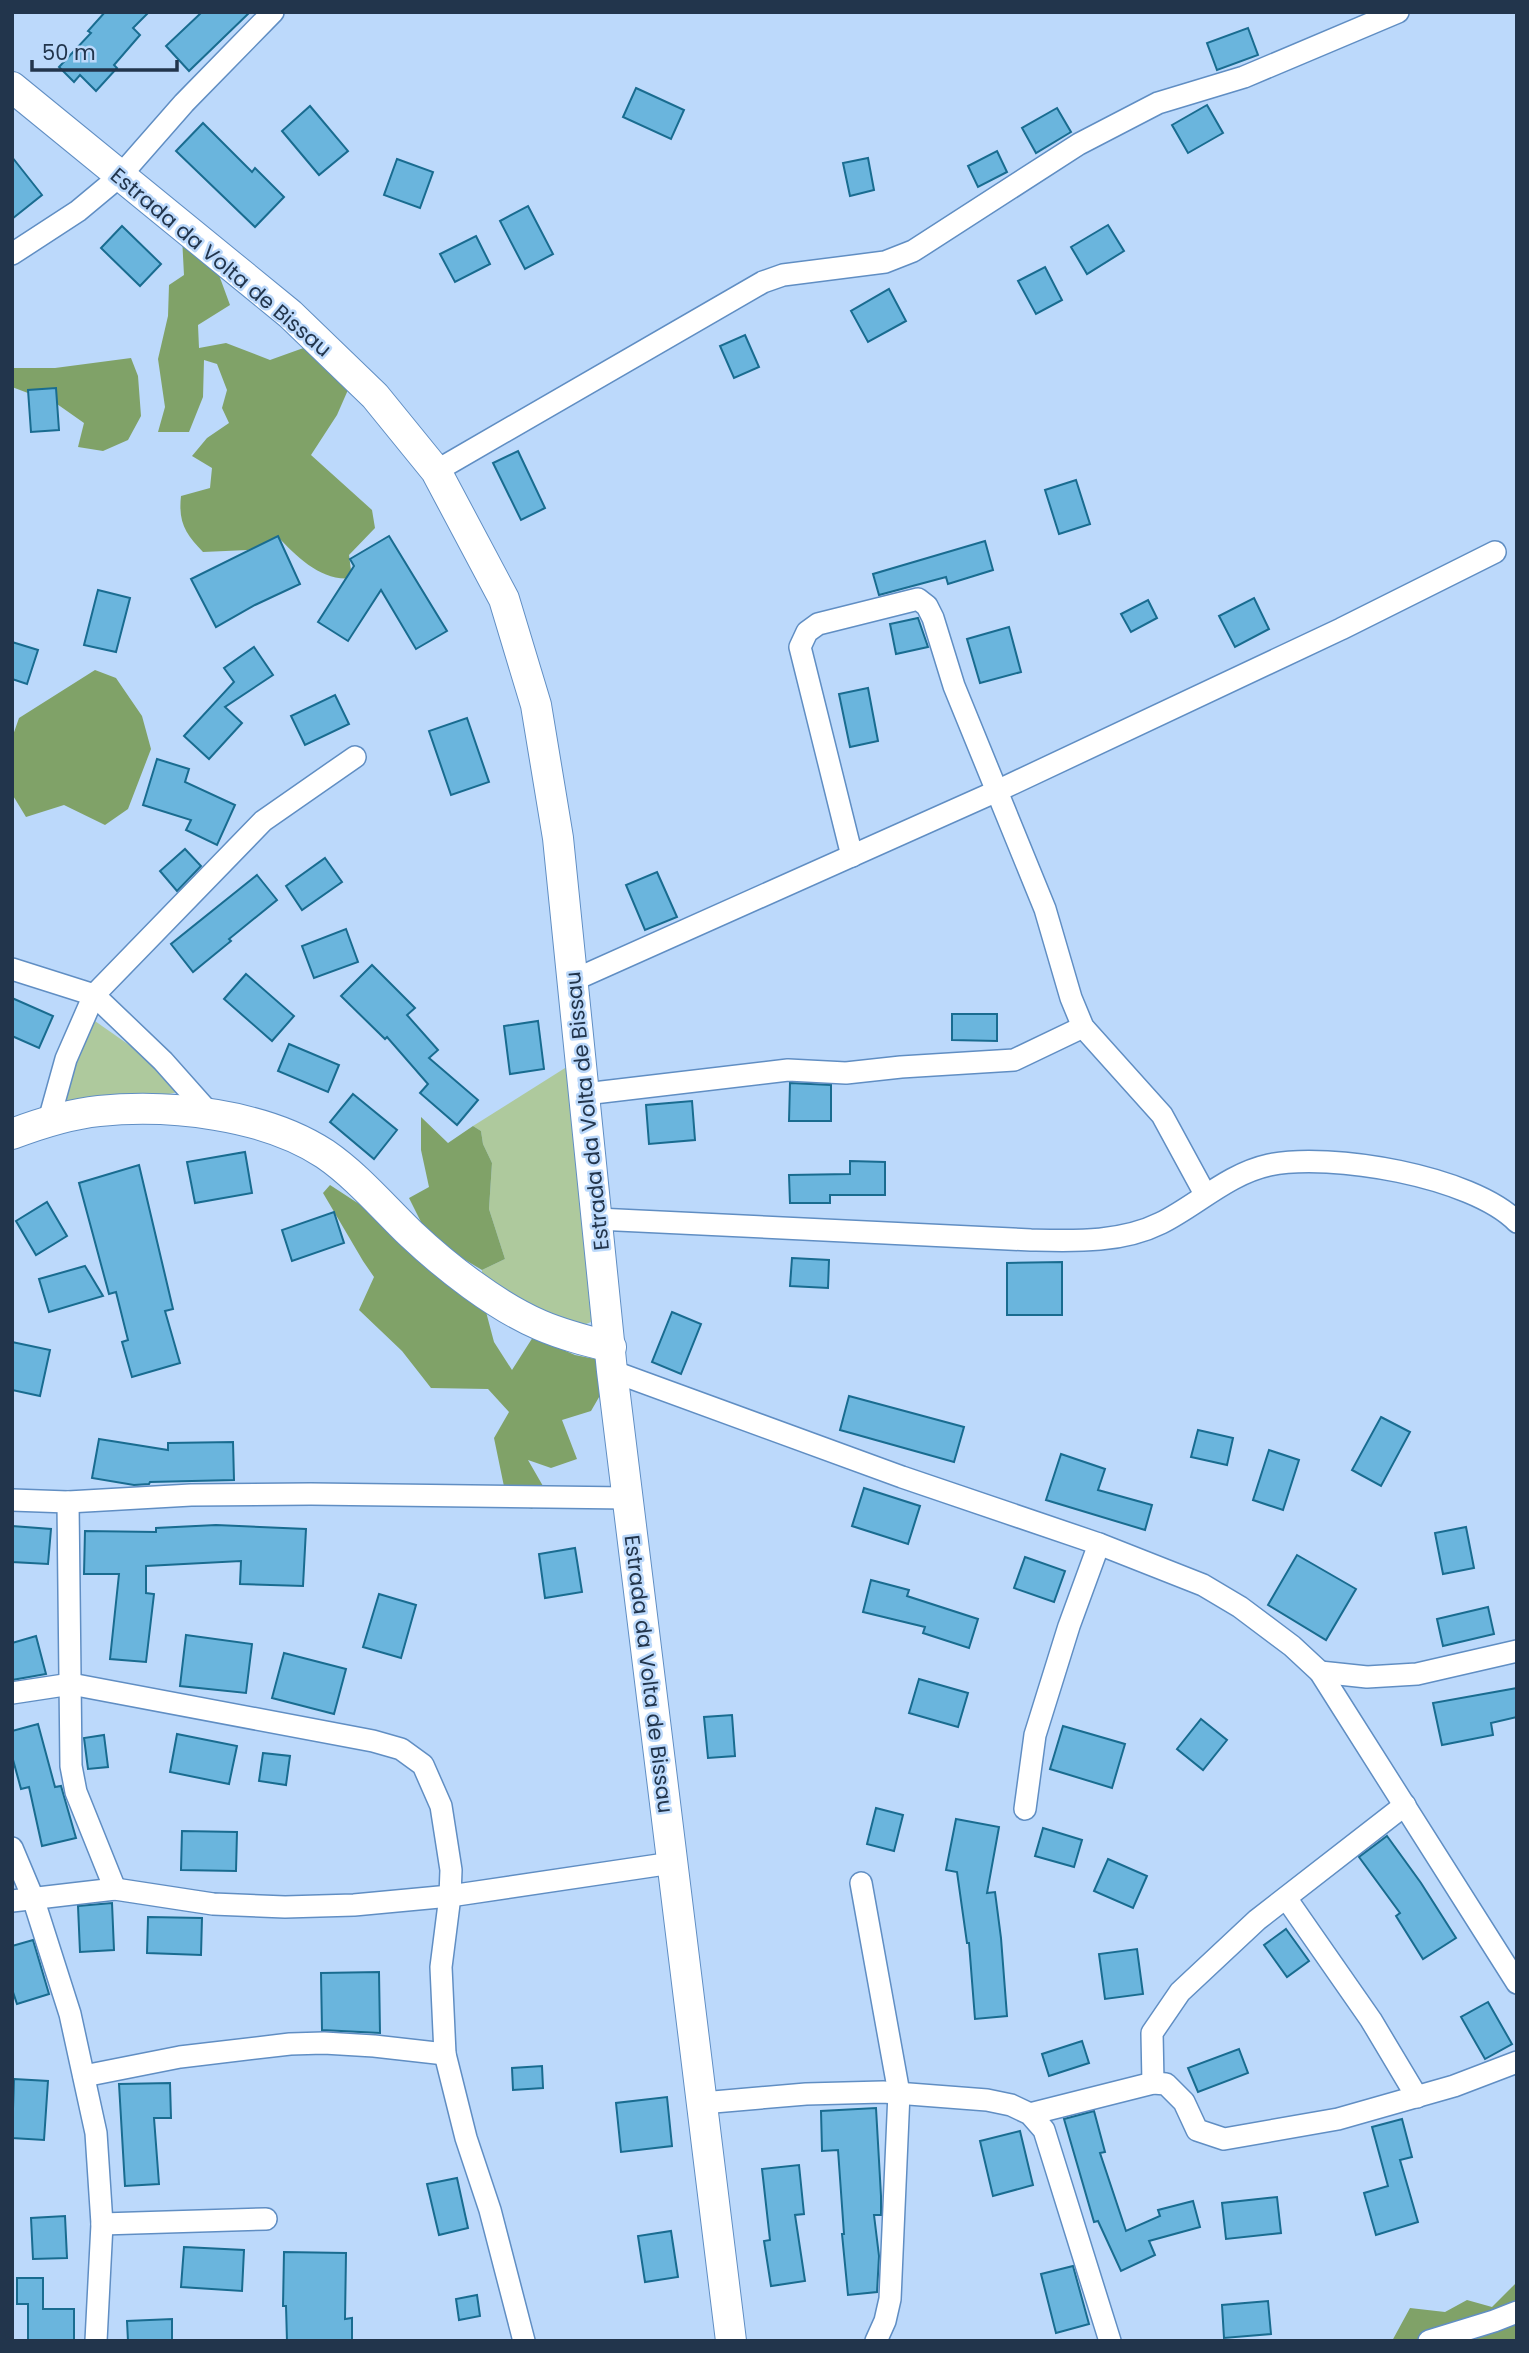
<svg xmlns="http://www.w3.org/2000/svg" width="1529" height="2353" viewBox="0 0 1529 2353" font-family="Poppins,sans-serif">
	<style>
		.green { fill: #aec99d }
		.forest { fill: #80a268 }
		.building { fill: #6ab5dd; stroke: #196c90; stroke-width: 2 }
		.lines { fill: none; stroke-linecap: round; stroke-linejoin: round }
		.street-casing { stroke: #608ec3; stroke-width: 24 }
		.secondary-casing { stroke: #608ec3; stroke-width: 32 }
		.street { stroke: #fff; stroke-width: 21 }
		.secondary { stroke: #fff; stroke-width: 30 }
		.labels { text-anchor: middle; dominant-baseline: central; stroke-width: 5; stroke-linejoin: round; paint-order: stroke }
		.street-label { font-size: 21px; fill: #22354c; stroke: #bcd9fb }
	</style>
	<rect width="100%" height="100%" fill="#bcd9fb"/>
	<g class="green">
		<path d="M82,1012l83,58 18,21 -126,27z"/>
		<path d="M573,1063l23,241 -5,18 -17,7 -21,-2 -71,-54v-3l23,-11 -16,-50 3,-46 -9,-19 -2,-13 -8,-5z"/>
	</g>
	<g class="forest">
		<path d="M182,237l30,19 18,49 -32,20 1,23 27,-5 44,17 39,-14 42,37 -14,32 -26,40 61,55 3,18 -26,27 3,23c-30,4 -55,-21 -74,-41l-30,13 -45,2c-17,-18 -25,-29 -22,-56l29,-8 2,-20 -20,-12 15,-18 22,-15 -7,-15 5,-18 -10,-26 -13,-4 -1,37 -14,35h-31l7,-25 -7,-48 10,-43 1,-31 15,-10z"/>
		<path d="M131,358l7,18 3,40 -13,24 -25,11 -25,-4 6,-24 -27,-19 -45,-17v-19h43z"/>
		<path d="M95,670l21,8 26,38 9,33 -23,60 -23,16 -41,-20 -38,12 -14,-23v-56l7,-20z"/>
		<path d="M421,1117l27,26 25,-17 8,5 2,13 9,19 -3,46 16,50 -23,11 -20,-12 -37,-28 -16,-32 20,-11 -8,-37z"/>
		<path d="M330,1185l46,30 109,93 9,34 18,28 21,-33 42,18 25,5 2,32 -11,19 -29,9 15,39 -26,9 -23,-8 19,33 -15,16 -25,-8 -13,-63 15,-26 -21,-23 -57,-1 -29,-37 -43,-41 15,-33 -11,-16 -40,-68z"/>
		<path d="M1517,2282v59h-125l18,-33 35,4 22,-12 25,7z"/>
	</g>
	<g class="building">
		<path d="M105,12h44l-16,16 7,7 -26,30 3,3 -21,23 -16,-16 -6,7 -15,-15 32,-34 -3,-2z"/>
		<path d="M202,12h48l-61,59 -23,-25z"/>
		<path d="M1248,28l10,27 -41,15 -10,-27z"/>
		<path d="M636,88l48,22 -13,29 -48,-22z"/>
		<path d="M1207,105l16,28 -35,20 -16,-28z"/>
		<path d="M310,106l38,45 -29,24 -37,-44z"/>
		<path d="M1057,108l14,24 -35,21 -14,-25z"/>
		<path d="M203,123l49,49 3,-4 29,29 -29,30 -79,-76z"/>
		<path d="M997,151l10,21 -29,15 -10,-21z"/>
		<path d="M12,157l30,38 -30,24z"/>
		<path d="M868,158l6,32 -24,6 -7,-33z"/>
		<path d="M397,159l36,13 -13,36 -36,-13z"/>
		<path d="M528,206l25,48 -28,15 -25,-48z"/>
		<path d="M1108,225l16,26 -37,23 -16,-27z"/>
		<path d="M122,226l39,38 -21,22 -39,-38z"/>
		<path d="M476,236l14,28 -35,18 -15,-28z"/>
		<path d="M1045,267l17,33 -26,14 -18,-33z"/>
		<path d="M889,289l17,32 -38,21 -17,-31z"/>
		<path d="M745,335l14,32 -25,11 -14,-32z"/>
		<path d="M56,388l3,42 -28,2 -3,-42z"/>
		<path d="M518,451l27,57 -24,12 -28,-57z"/>
		<path d="M1076,480l14,44 -31,10 -14,-44z"/>
		<path d="M278,536l22,48 -45,21 -39,22 -25,-48z"/>
		<path d="M389,536l58,95 -31,18 -35,-59 -33,51 -30,-19 36,-56 -4,-7z"/>
		<path d="M985,541l8,29 -45,14 -2,-7 -67,18 -6,-21z"/>
		<path d="M98,590l32,8 -14,54 -32,-7z"/>
		<path d="M1254,598l15,31 -34,18 -16,-31z"/>
		<path d="M1148,600l9,18 -26,14 -10,-18z"/>
		<path d="M918,618l10,29 -32,7 -6,-30z"/>
		<path d="M1009,627l12,45 -41,11 -13,-44z"/>
		<path d="M12,642l26,8 -11,34 -15,-5z"/>
		<path d="M254,647l19,28 -48,32 17,16 -33,36 -25,-23 50,-54 -10,-14z"/>
		<path d="M868,688l10,53 -28,6 -11,-53z"/>
		<path d="M335,695l14,29 -44,21 -14,-29z"/>
		<path d="M467,718l22,64 -38,13 -22,-64z"/>
		<path d="M157,759l32,10 -4,13 50,23 -18,40 -31,-15 5,-10 -48,-15z"/>
		<path d="M185,849l16,17 -24,25 -17,-20z"/>
		<path d="M325,858l17,24 -40,28 -16,-24z"/>
		<path d="M657,872l20,45 -32,13 -19,-45z"/>
		<path d="M257,875l20,25 -48,39 2,2 -38,31 -22,-28z"/>
		<path d="M346,929l12,33 -44,16 -12,-32z"/>
		<path d="M372,965l43,43 -8,7 31,35 -9,8 49,42 -21,25 -37,-32 8,-9 -41,-47 -2,2 -44,-43z"/>
		<path d="M246,974l48,42 -22,25 -48,-42z"/>
		<path d="M12,998l41,18 -14,32 -27,-12z"/>
		<path d="M952,1014h45v27l-45,-1z"/>
		<path d="M538,1021l6,48 -34,5 -6,-48z"/>
		<path d="M289,1044l50,21 -11,27 -50,-21z"/>
		<path d="M790,1083l41,2v36h-42z"/>
		<path d="M353,1094l44,36 -23,29 -44,-37z"/>
		<path d="M692,1101l3,39 -46,4 -3,-39z"/>
		<path d="M245,1152l7,41 -57,10 -8,-41z"/>
		<path d="M850,1161l35,1v33h-55v8h-40l-1,-28 61,-1z"/>
		<path d="M139,1165l34,144 -8,2 15,52 -48,14 -10,-35 6,-2 -12,-48 -7,2 -30,-111z"/>
		<path d="M47,1202l20,34 -31,19 -20,-34z"/>
		<path d="M334,1212l10,31 -52,18 -10,-31z"/>
		<path d="M792,1258l37,2 -1,28 -38,-2z"/>
		<path d="M1062,1262v53h-55v-52z"/>
		<path d="M85,1266l18,30 -54,16 -10,-33z"/>
		<path d="M672,1312l29,12 -20,50 -29,-12z"/>
		<path d="M12,1342l38,8 -10,46 -28,-6z"/>
		<path d="M849,1396l115,31 -10,35 -114,-32z"/>
		<path d="M1381,1417l29,15 -29,54 -29,-16z"/>
		<path d="M1198,1430l35,8 -6,27 -36,-8z"/>
		<path d="M99,1439l69,11v-7l65,-1 1,38 -84,2 -1,2 -15,1 -42,-7z"/>
		<path d="M1269,1450l30,10 -16,50 -30,-10z"/>
		<path d="M1061,1454l44,15 -7,21 54,15 -7,25 -99,-30z"/>
		<path d="M864,1488l56,18 -12,38 -56,-18z"/>
		<path d="M216,1525l90,4 -3,57 -63,-2 1,-23 -95,5v27l8,1 -8,68 -36,-3 9,-85h-35l1,-43 71,1v-4z"/>
		<path d="M12,1526l39,3 -3,35 -36,-2z"/>
		<path d="M1466,1527l8,41 -31,6 -8,-41z"/>
		<path d="M575,1548l7,44 -37,6 -6,-44z"/>
		<path d="M1297,1555l59,34 -30,51 -58,-35z"/>
		<path d="M1025,1557l40,14 -11,31 -40,-14z"/>
		<path d="M871,1580l38,10 -2,6 71,23 -9,29 -46,-15 2,-6 -62,-15z"/>
		<path d="M379,1594l37,11 -15,53 -38,-11z"/>
		<path d="M1488,1607l6,27 -51,12 -6,-27z"/>
		<path d="M186,1635l66,9 -6,49 -66,-7z"/>
		<path d="M36,1636l10,38 -34,6v-37z"/>
		<path d="M284,1653l62,16 -12,45 -62,-16z"/>
		<path d="M919,1679l49,14 -10,34 -49,-14z"/>
		<path d="M1517,1688v29l-26,6 2,12 -51,10 -9,-42z"/>
		<path d="M732,1715l3,41 -27,2 -4,-41z"/>
		<path d="M1201,1719l26,21 -24,30 -26,-21z"/>
		<path d="M38,1724l17,63 6,-1 15,52 -34,8 -13,-59 -8,2 -9,-33v-25z"/>
		<path d="M1063,1726l62,18 -13,44 -62,-19z"/>
		<path d="M177,1734l60,12 -8,38 -59,-12z"/>
		<path d="M104,1735l4,32 -20,2 -4,-31z"/>
		<path d="M263,1753l27,3 -4,29 -27,-4z"/>
		<path d="M876,1808l27,7 -9,36 -27,-7z"/>
		<path d="M956,1819l43,8 -12,66 8,-1 6,46 6,78 -32,3 -6,-76h-2l-10,-71 -11,-2z"/>
		<path d="M1043,1828l39,12 -8,27 -39,-11z"/>
		<path d="M182,1831l55,1 -1,39 -55,-1z"/>
		<path d="M1387,1836l34,47 35,55 -33,21 -27,-43 4,-3 -41,-56z"/>
		<path d="M1108,1859l39,17 -14,32 -39,-17z"/>
		<path d="M112,1903l2,47 -34,2 -2,-46z"/>
		<path d="M148,1917l54,1 -1,37 -54,-2z"/>
		<path d="M1286,1929l23,32 -22,16 -23,-32z"/>
		<path d="M33,1940l16,54 -32,10 -5,-15v-43z"/>
		<path d="M1137,1949l6,45 -38,5 -6,-45z"/>
		<path d="M379,1972l1,61 -58,-3 -1,-57z"/>
		<path d="M1488,2002l24,42 -27,15 -24,-42z"/>
		<path d="M1082,2041l7,22 -40,13 -7,-22z"/>
		<path d="M1239,2049l9,24 -50,19 -10,-24z"/>
		<path d="M542,2066l1,22 -30,2 -1,-22z"/>
		<path d="M14,2079l34,2 -4,59 -32,-2z"/>
		<path d="M170,2083l1,35h-17l5,66 -34,2 -6,-102z"/>
		<path d="M667,2097l5,49 -51,6 -5,-49z"/>
		<path d="M876,2108l5,88v19h-7l5,41 -2,36 -29,3 -6,-61h2l-6,-84 -16,1 -1,-40z"/>
		<path d="M1094,2111l11,41 -5,1 26,78 34,-15 -2,-6 35,-9 7,26 -51,14 6,14 -34,16 -23,-50 -4,1 -30,-103z"/>
		<path d="M1402,2119l10,38 -12,3 18,62 -42,13 -12,-42 24,-7 -16,-59z"/>
		<path d="M1020,2131l13,54 -40,11 -13,-55z"/>
		<path d="M799,2165l5,49 -9,1 10,66 -34,5 -7,-45 6,-1 -8,-71z"/>
		<path d="M457,2178l11,50 -29,7 -12,-51z"/>
		<path d="M1277,2197l4,36 -55,6 -4,-36z"/>
		<path d="M65,2216l2,42 -34,1 -2,-41z"/>
		<path d="M671,2231l7,46 -33,5 -7,-46z"/>
		<path d="M184,2247l60,3 -2,41 -61,-4z"/>
		<path d="M284,2252l62,1 -1,66 7,-1v23h-65l-1,-35h-3z"/>
		<path d="M1073,2266l16,58 -33,9 -15,-59z"/>
		<path d="M17,2278h26v31h31v32h-46v-37h-11z"/>
		<path d="M477,2295l3,21 -21,4 -3,-21z"/>
		<path d="M1268,2301l3,33 -47,4 -2,-33z"/>
		<path d="M172,2319v22h-44l-1,-20z"/>
	</g>
	<g class="lines">
		<g class="street-casing">
			<g id="street">
				<path d="M12,254l66,-43 42,-35 64,-73 89,-91"/>
				<path d="M436,471l327,-189 20,-7 102,-13 28,-11 166,-107 79,-41 86,-26 154,-65"/>
				<path d="M852,856l-52,-209 7,-15 11,-8 100,-25 9,7 6,12 21,68 91,223 26,89 12,29 79,88 43,79"/>
				<path d="M12,969l82,26 69,66 48,54"/>
				<path d="M574,980l423,-189 344,-162 154,-77"/>
				<path d="M585,1094l203,-24 58,3 55,-6 113,-7 69,-33"/>
				<path d="M49,1120l17,-61 28,-64 169,-174 92,-64"/>
				<path d="M597,1219l434,21c43,1 90,3 130,-17 36,-18 67,-49 108,-58 61,-13 203,11 248,57"/>
				<path d="M612,1371l290,106 197,67 104,41 37,22 52,39 28,26 197,311"/>
				<path d="M12,1500l56,2 123,-7 120,-1 316,4"/>
				<path d="M68,1502l3,264 5,26 39,97"/>
				<path d="M1320,1672l47,5 50,-3 100,-23"/>
				<path d="M12,1693l59,-9 302,57 28,8 22,16 18,41 10,64 -1,26 222,-33"/>
				<path d="M1025,1809l10,-74 34,-109 30,-82"/>
				<path d="M12,1848l21,50 37,116 26,119 6,91 -6,117"/>
				<path d="M861,1883l38,210 -9,206 -5,22 -9,20"/>
				<path d="M1286,1898l85,122 46,77"/>
				<path d="M12,1901l103,-12 98,15 72,3 69,-2 96,-9 -9,71 4,87 21,84 24,72 34,131"/>
				<path d="M84,2076l96,-19 110,-13 34,-1 50,3 71,8"/>
				<path d="M1153,2083l-1,-50 28,-41 77,-72 148,-115"/>
				<path d="M702,2103l104,-9 77,-2 104,8 24,5 19,9 14,16 66,211"/>
				<path d="M1030,2114l123,-31 13,1 18,18 13,28 27,9 114,-20 116,-33 63,-24"/>
				<path d="M102,2224l164,-5"/>
				<path d="M1429,2341l65,-20 23,-9"/>
			</g>
		</g>
		<g class="secondary-casing">
			<g id="secondary">
				<path d="M12,87l278,227 85,82 61,75 68,128 32,106 22,133 54,533 119,970"/>
				<path d="M12,1134c29,-11 57,-20 87,-23 71,-7 165,3 226,43 32,22 58,53 86,80 35,33 85,72 129,91 23,10 47,16 71,22"/>
			</g>
		</g>
		<use href="#street" class="street"/>
		<use href="#secondary" class="secondary"/>
	</g>
	<g class="labels">
		<g class="street-label">
			<text transform="translate(221 262) rotate(40)">Estrada da Volta de Bissau</text>
			<text transform="translate(587 1111) rotate(-96)">Estrada da Volta de Bissau</text>
			<text transform="translate(649 1674) rotate(83)">Estrada da Volta de Bissau</text>
		</g>
	</g>
	<rect width="1529" height="2353" fill="none" stroke="#22354c" stroke-width="28"/>
	<path d="M32 60v10h145v-10" fill="none" stroke="#22354c" stroke-width="3.5"/>
	<text x="42" y="60" font-size="21" fill="#22354c" stroke="#bcd9fb" stroke-width="5" paint-order="stroke">50 m</text>
</svg>
